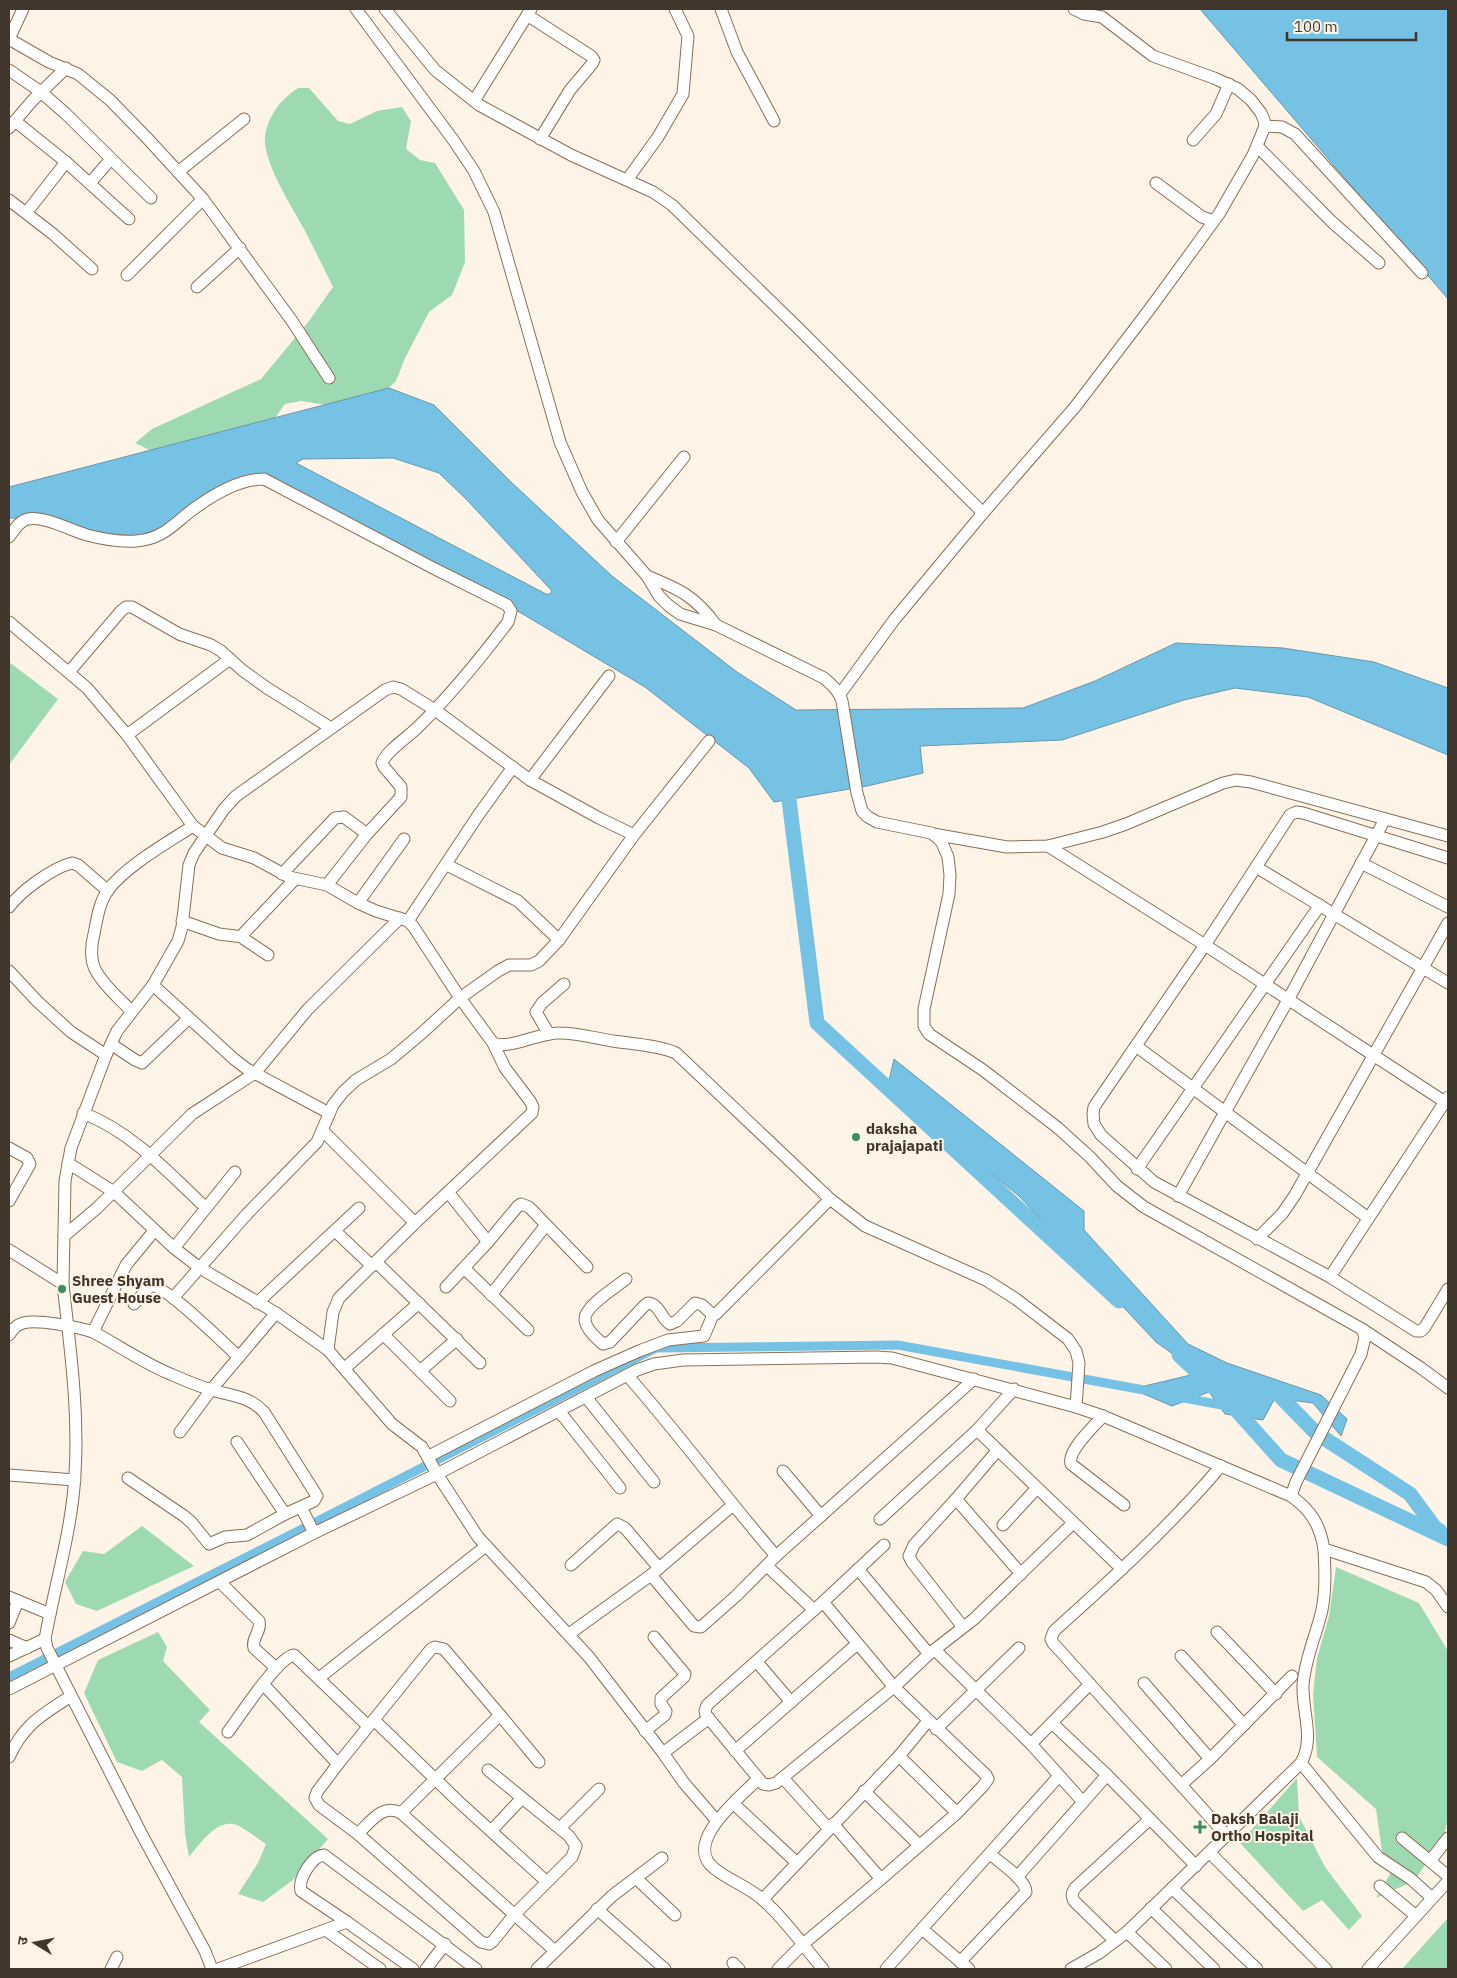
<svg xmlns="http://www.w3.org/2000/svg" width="1457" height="1978" viewBox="0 0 1457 1978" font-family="'IBM Plex Sans','Noto Sans Devanagari',sans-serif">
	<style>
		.green { fill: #9edab1 }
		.water { fill: #76c2e4; stroke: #6698ac; fill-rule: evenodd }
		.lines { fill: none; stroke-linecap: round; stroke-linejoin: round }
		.canal { stroke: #76c2e4; stroke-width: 9 }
		.river { stroke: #76c2e4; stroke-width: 15 }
		.minor-casing { stroke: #896f56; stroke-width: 13 }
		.minor { stroke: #fff; stroke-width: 11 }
		.poi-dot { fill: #3b8e5f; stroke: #fef3e7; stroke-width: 2 }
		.labels { text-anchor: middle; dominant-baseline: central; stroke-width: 4; stroke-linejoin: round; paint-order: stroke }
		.poi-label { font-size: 15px; font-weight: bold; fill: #41362b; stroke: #fef3e7; text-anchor: start }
	</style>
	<rect width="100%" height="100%" fill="#fef3e7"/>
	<g class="green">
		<path d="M298,88h11l29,33 12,3 27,-13 25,-4 9,14 -5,28 14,11 15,3 29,47 1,52 -13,33 -23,17 -24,46 -9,23 -19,18 -38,8 -38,-6 -16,3 -18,25 -109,25 -23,-11 17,-14 109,-50 48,-58 24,-34c-10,-20 -19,-39 -29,-58 -12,-22 -41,-67 -39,-91 2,-21 16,-39 33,-50z"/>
		<path d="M9,662l49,37 -49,66z"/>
		<path d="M142,1526l52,40 -97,45 -21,-7 -11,-22 18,-31 21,3z"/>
		<path d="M1336,1567l83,36 29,48v168l-5,20 -29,42 -38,17 17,-29 -11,-18 -6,-42 -59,-52 -4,-63 4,-36 12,-42z"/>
		<path d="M158,1632l9,15 -4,14 47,49 -11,12 129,117 -35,41 -30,22 -25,-8 20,-31 8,-19c-9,-6 -18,-13 -27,-18 -21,-10 -38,17 -50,31l-4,-24 -3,-56 -20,-17 -20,11 -25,-9 -33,-69 14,-33z"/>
		<path d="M1297,1778l2,38 26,51 37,49 -13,14 -27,-30 -19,11 -63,-68z"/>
		<path d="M1446,1920l2,1v48h-46z"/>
	</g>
	<g class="water">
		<path d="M1200,9h248v290z"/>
		<path d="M389,388l45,17 77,77 101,94 125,96 59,38 227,-2 72,-27 81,-38 107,5 91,14 74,26v67l-140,-58 -73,-9 -51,12 -122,40 -142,6 3,27 -56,13 -93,16 -25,-34 -104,-81 -129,-77 -251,-135 -62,29 -45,34 -37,-2 -87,-17 -25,-1v-31zM393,458l46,15 27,26 86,92 -2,3h-4l-250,-131 7,-4z"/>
		<path d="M894,1059l190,152v19l104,114 39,19 94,32 26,24 -6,17 -28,-33 -38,-5 -12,22 -38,-6 -16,-22 -37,14 -40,-17 67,-16 -43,-31 -137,-146 -132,-107z"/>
	</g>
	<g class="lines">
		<g class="canal">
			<path d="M1179,1397l48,9"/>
			<path d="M9,1677l297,-150 350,-179 242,-3 246,45"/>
		</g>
		<g class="river">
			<path d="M789,800l28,223 302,278"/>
			<path d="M1179,1355l34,32"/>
			<path d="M1264,1392l13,1 39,40 94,61 25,34 5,3"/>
			<path d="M1230,1403l51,57 167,79"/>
		</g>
		<g class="minor-casing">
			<g id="minor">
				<path d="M356,9l98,132 20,30 20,41 66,230 22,50 16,28 49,56 12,20 9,9 12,9 36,11 108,53c8,7 15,13 18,23l15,92 5,18 6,6 9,5 54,11 7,5 4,5 6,14 2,18 -1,19 -25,115v17l5,8 54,36 75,58 32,29 27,29 27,21 218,122 3,8 -4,17 -65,128 -5,14"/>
				<path d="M385,9l50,61 44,35 92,50 82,37 19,13 126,123 185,185"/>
				<path d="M721,9l16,43 37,69"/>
				<path d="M527,15l64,41 3,4 -2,4 -22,26 -30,49"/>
				<path d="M9,39l40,23 29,12 32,26 37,38 56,61 89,122 37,57"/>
				<path d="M9,39l14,-30"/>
				<path d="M9,70l32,22 25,22 85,84"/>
				<path d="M474,101l57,-92"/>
				<path d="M15,121l51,41 63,57"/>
				<path d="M1265,126l17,1 13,7 127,139"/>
				<path d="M9,128l23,-27 34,-33"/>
				<path d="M1193,140l23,-26 13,-30"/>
				<path d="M1257,146l75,76 47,41"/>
				<path d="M178,172l66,-53"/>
				<path d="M627,180l31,-43 25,-43 5,-58 -13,-27"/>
				<path d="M90,183l21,-24"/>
				<path d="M1156,183l46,34 12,4"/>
				<path d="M9,200l44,34 39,35"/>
				<path d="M27,212l39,-50"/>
				<path d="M127,275l76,-76"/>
				<path d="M197,287l43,-39"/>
				<path d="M9,537c5,-7 10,-16 19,-18 17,-3 42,11 59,16 15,4 33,7 49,6 28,-2 38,-18 59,-33 18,-13 45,-29 69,-29l169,89 74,37 4,6 -3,11c-28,37 -57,73 -91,106 -9,9 -32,24 -35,35l2,4 17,20v10l-34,37 -40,51"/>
				<path d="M616,542l68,-85"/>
				<path d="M647,576c32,13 48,20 69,49"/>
				<path d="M9,622l78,66 40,47 66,91 29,22 32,10 35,19 38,8 31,18 18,8 32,10 5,5 47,72 33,45c18,7 46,-11 67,-10 17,0 35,5 53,8 20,3 44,4 63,12l154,146 35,27 121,54 30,19 52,40 8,12 3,12 -3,44 27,9 188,80c20,14 29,29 33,53l102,33 10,8 12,17"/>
				<path d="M69,672l52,-61 5,-4h6l47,27 32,11 10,6 21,19 25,18 64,40"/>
				<path d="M840,694l54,-74 89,-107 92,-106 74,-97 70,-96 34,-59 12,-29 -1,-6 -3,-7 -10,-13 -13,-11 -24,-11 -61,-22 -51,-39 -18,-3 -10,-5"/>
				<path d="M127,735l103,-76"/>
				<path d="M530,780l79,-104"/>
				<path d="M933,834l74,13 41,-1 55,-14 23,-8 97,-41 13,-3 15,2 197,54"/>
				<path d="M1048,846l157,99 243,159"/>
				<path d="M1448,858l-145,-45 -7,-1 -6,3 -85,130 -105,153 -6,9 -1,7 1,10 7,11 53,47 176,95 86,54h5l4,-4 23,-38"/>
				<path d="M1361,863l87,44"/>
				<path d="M447,865l71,36 41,39"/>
				<path d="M1256,867l192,116"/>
				<path d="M282,874l53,-56 9,-1 23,17"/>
				<path d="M358,903l46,-64"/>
				<path d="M9,907c12,-16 43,-39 63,-44l6,2 30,26"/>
				<path d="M182,921l37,13 24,3"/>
				<path d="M408,921l71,-107 34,-47"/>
				<path d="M268,955l-24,-16v-6l51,-54"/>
				<path d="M9,971l28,30 34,31 35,23"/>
				<path d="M153,985l81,74 13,10 82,44"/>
				<path d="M131,1011c-11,-12 -27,-25 -35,-40 -6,-10 -5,-26 -2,-37 3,-15 5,-31 14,-44 18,-24 59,-47 85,-64"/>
				<path d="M549,1034l-13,-22 6,-9 22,-19"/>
				<path d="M111,1044l24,16 7,3 47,-45"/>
				<path d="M1136,1046l232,172"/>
				<path d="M83,1113c49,19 85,59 122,94"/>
				<path d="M323,1131l92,92"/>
				<path d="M9,1148l18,10 3,6 -21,37"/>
				<path d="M68,1163l46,29 60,56"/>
				<path d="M1137,1169l183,-264"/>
				<path d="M235,1172l-61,76 26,20 76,45 52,37 64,74 30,23 15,27 41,63 111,120 74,96 21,30 33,38"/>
				<path d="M448,1192l40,50"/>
				<path d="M1178,1196l110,-196 97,-181"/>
				<path d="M335,1231l37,35"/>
				<path d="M64,1236l33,-28 95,-94 63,-41 53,-64 92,-91"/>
				<path d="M1257,1239l25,-25 13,-19 153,-272"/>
				<path d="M9,1250l54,34c7,64 16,126 12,190 -3,56 -20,110 -30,165l2,9 94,185 64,118 7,18"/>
				<path d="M376,1262l104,101"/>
				<path d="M464,1268l64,62"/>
				<path d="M1330,1277l118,-180"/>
				<path d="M626,1279c-10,8 -42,28 -41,40 0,9 12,20 18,25l7,-2 35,-37 3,-2c12,1 13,16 22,21l7,-3 18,-18 7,2 11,10 3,-1 114,-115"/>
				<path d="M63,1284l2,-103 6,-33 35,-93 11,-24 36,-46 25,-44 4,-14 7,-62 5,-12 30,-44 12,-13 149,-106 8,-3 8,2 34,21 95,70 69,38 35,17"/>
				<path d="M446,1287l42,-45 30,-36 3,-2 8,3 58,60"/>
				<path d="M491,1295l55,-70"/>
				<path d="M173,1298l74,-84 70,-72 16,-37 10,-13 13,-12 35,-21 31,-26 38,-35 38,-27 11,-6h22l8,-4 20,-21 75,-105 75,-94"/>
				<path d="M257,1303l102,-95"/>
				<path d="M134,1304l16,-18c14,-3 75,59 89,71"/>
				<path d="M1362,1329l59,39 27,20"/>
				<path d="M93,1332c25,13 49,30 75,41 14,6 29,13 44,17 20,6 37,6 52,22l53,84 -3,5 -29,13 -38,21 -22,2 -16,7 -17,-21 -8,-7 -56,-38"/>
				<path d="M383,1334l67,67"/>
				<path d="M9,1335c4,-6 7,-10 14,-12 15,-4 55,4 70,9l33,-67 28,-34"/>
				<path d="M328,1350l5,-38 6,-14 76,-75 117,-110 1,-6 -3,-6 -25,-33 -12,-25"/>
				<path d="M345,1368l74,-65"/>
				<path d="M420,1371l37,-32"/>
				<path d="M627,1375c52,59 98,122 149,181"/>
				<path d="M1014,1389l-37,41 145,139"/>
				<path d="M586,1397l68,85"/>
				<path d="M559,1411l61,77"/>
				<path d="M1103,1416c-9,10 -36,35 -32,48l53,41"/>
				<path d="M180,1432l31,-42 65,-77"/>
				<path d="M237,1442l48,72"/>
				<path d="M429,1456l165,-85 45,-20 29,-11 36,-4 9,-21"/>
				<path d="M1221,1466c-51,60 -109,113 -167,165l-3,8 2,4 174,193"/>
				<path d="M783,1471l38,45"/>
				<path d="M9,1475l66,5"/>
				<path d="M956,1499l65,75"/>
				<path d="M301,1507l13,26"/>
				<path d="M880,1519l97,-89"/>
				<path d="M1003,1525l33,-36"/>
				<path d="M571,1565l46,-41 8,4 34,40"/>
				<path d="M767,1566l47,44"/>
				<path d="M858,1569l71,85"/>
				<path d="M651,1575l43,51 7,1 35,-31 40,-40 198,-177"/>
				<path d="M220,1582l39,39c3,10 -8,17 -5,27l22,20"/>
				<path d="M9,1597l41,17"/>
				<path d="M823,1602l-116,103 -2,6 1,4 57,69 6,1 7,-2 118,-96 35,-33 45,-35 99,-96"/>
				<path d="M9,1623l9,-22"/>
				<path d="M963,1627l-51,-65 -3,-6 5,-11 42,-46 41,-48"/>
				<path d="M1217,1632l59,62"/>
				<path d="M569,1634l82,-59 82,-70"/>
				<path d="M9,1640l18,8"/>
				<path d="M935,1650l96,94 52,58"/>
				<path d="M9,1656l36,-17"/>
				<path d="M1181,1656l63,69"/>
				<path d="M757,1662l34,40"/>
				<path d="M319,1678l167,-132"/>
				<path d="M1144,1683l66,76"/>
				<path d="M263,1684l75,80"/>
				<path d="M9,1689l305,-156 123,-59 200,-104 17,-6 29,-4 193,-3 16,1 184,49"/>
				<path d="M500,1715l39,47"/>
				<path d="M374,1720l85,82 88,80"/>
				<path d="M1052,1723l55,52 89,91"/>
				<path d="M936,1729l83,-81"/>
				<path d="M645,1731l20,-16 1,-4 -5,-7v-6l23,-21 1,-3 -31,-37"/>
				<path d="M228,1732c12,-16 49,-74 66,-77l74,71"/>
				<path d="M1031,1744l59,-60"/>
				<path d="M735,1751l122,-107"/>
				<path d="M663,1753l46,-35"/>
				<path d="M899,1756l58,57"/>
				<path d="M9,1757c15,-33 33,-42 62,-61"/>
				<path d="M1301,1763l77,94 33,22 21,19"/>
				<path d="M783,1778l46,51"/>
				<path d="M758,1779c-19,19 -77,65 -43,90 15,12 34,18 48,31 23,20 41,47 60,69"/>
				<path d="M1181,1785l29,-26 82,-83"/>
				<path d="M864,1791l55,54"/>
				<path d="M734,1804l63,59"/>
				<path d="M401,1813l99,-98 -56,-66 -9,-2 -4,2 -93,115 -21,28 -2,6 4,7 39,29 123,108 8,2 4,-3 21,-26 58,-58 4,-11 -7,-10 -81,-66"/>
				<path d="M833,1824l48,55"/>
				<path d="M560,1828l39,-39"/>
				<path d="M492,1830l30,-32"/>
				<path d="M358,1834c12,-12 25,-31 43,-21l154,138"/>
				<path d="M1402,1838l46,38"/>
				<path d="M1210,1853l116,116"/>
				<path d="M1430,1861l18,-23"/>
				<path d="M1017,1877l90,-102"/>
				<path d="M636,1878l39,37"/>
				<path d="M1380,1886l36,30"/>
				<path d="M1172,1888l85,81"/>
				<path d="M763,1899l136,-143 29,-35"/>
				<path d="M1151,1908l63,61"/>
				<path d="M597,1909l68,60"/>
				<path d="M347,1922l66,47"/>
				<path d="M922,1929l47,40"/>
				<path d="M327,1931l53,38"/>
				<path d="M1127,1932l39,37"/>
				<path d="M1115,1941l-41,-40c-3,-6 -2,-9 2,-14l74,-68"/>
				<path d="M960,1962l66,-70c0,-13 -27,-30 -36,-38"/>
				<path d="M733,1963l6,6"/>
				<path d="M111,1969l6,-12"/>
				<path d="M218,1969l129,-47 -46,-31c-3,-12 11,-35 23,-36l152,114"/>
				<path d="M426,1969l19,-25"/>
				<path d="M537,1969l75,-73 50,-38"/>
				<path d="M778,1969l24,-24 79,-66 76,-66 26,-27 5,-7 -2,-4 -92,-88 -71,-85 61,-57"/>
				<path d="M886,1969l173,-193"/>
				<path d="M1071,1969l28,-16 28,-21 174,-169c14,-25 1,-51 2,-78 2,-27 13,-49 19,-75 4,-20 3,-41 2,-61"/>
				<path d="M1368,1969l80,-88"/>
			</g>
		</g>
		<use href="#minor" class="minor"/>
	</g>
	<g class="poi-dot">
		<circle cx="856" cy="1137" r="5"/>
		<circle cx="62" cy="1289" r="5"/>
		<path d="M1197.5 1819.5h5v5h5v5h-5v5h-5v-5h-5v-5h5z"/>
	</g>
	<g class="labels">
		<g class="poi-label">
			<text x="866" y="1128">daksha<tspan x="866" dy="17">prajajapati</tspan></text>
			<text x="72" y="1280">Shree Shyam<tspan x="72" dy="17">Guest House</tspan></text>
			<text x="1211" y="1818">Daksh Balaji<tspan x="1211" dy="17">Ortho Hospital</tspan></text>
		</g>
	</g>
	<rect width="1457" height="1978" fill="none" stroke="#41362b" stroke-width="20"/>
	<g transform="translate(35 1943) rotate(280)" stroke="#fef3e7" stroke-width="4" paint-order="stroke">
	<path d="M0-4L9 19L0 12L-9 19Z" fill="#41362b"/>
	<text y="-8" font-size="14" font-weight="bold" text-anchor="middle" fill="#41362b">उ</text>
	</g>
	<path d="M1287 32v8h129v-8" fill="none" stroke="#41362b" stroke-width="2.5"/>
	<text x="1294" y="32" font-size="15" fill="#41362b" stroke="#fef3e7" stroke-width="4" paint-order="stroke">100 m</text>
</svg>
